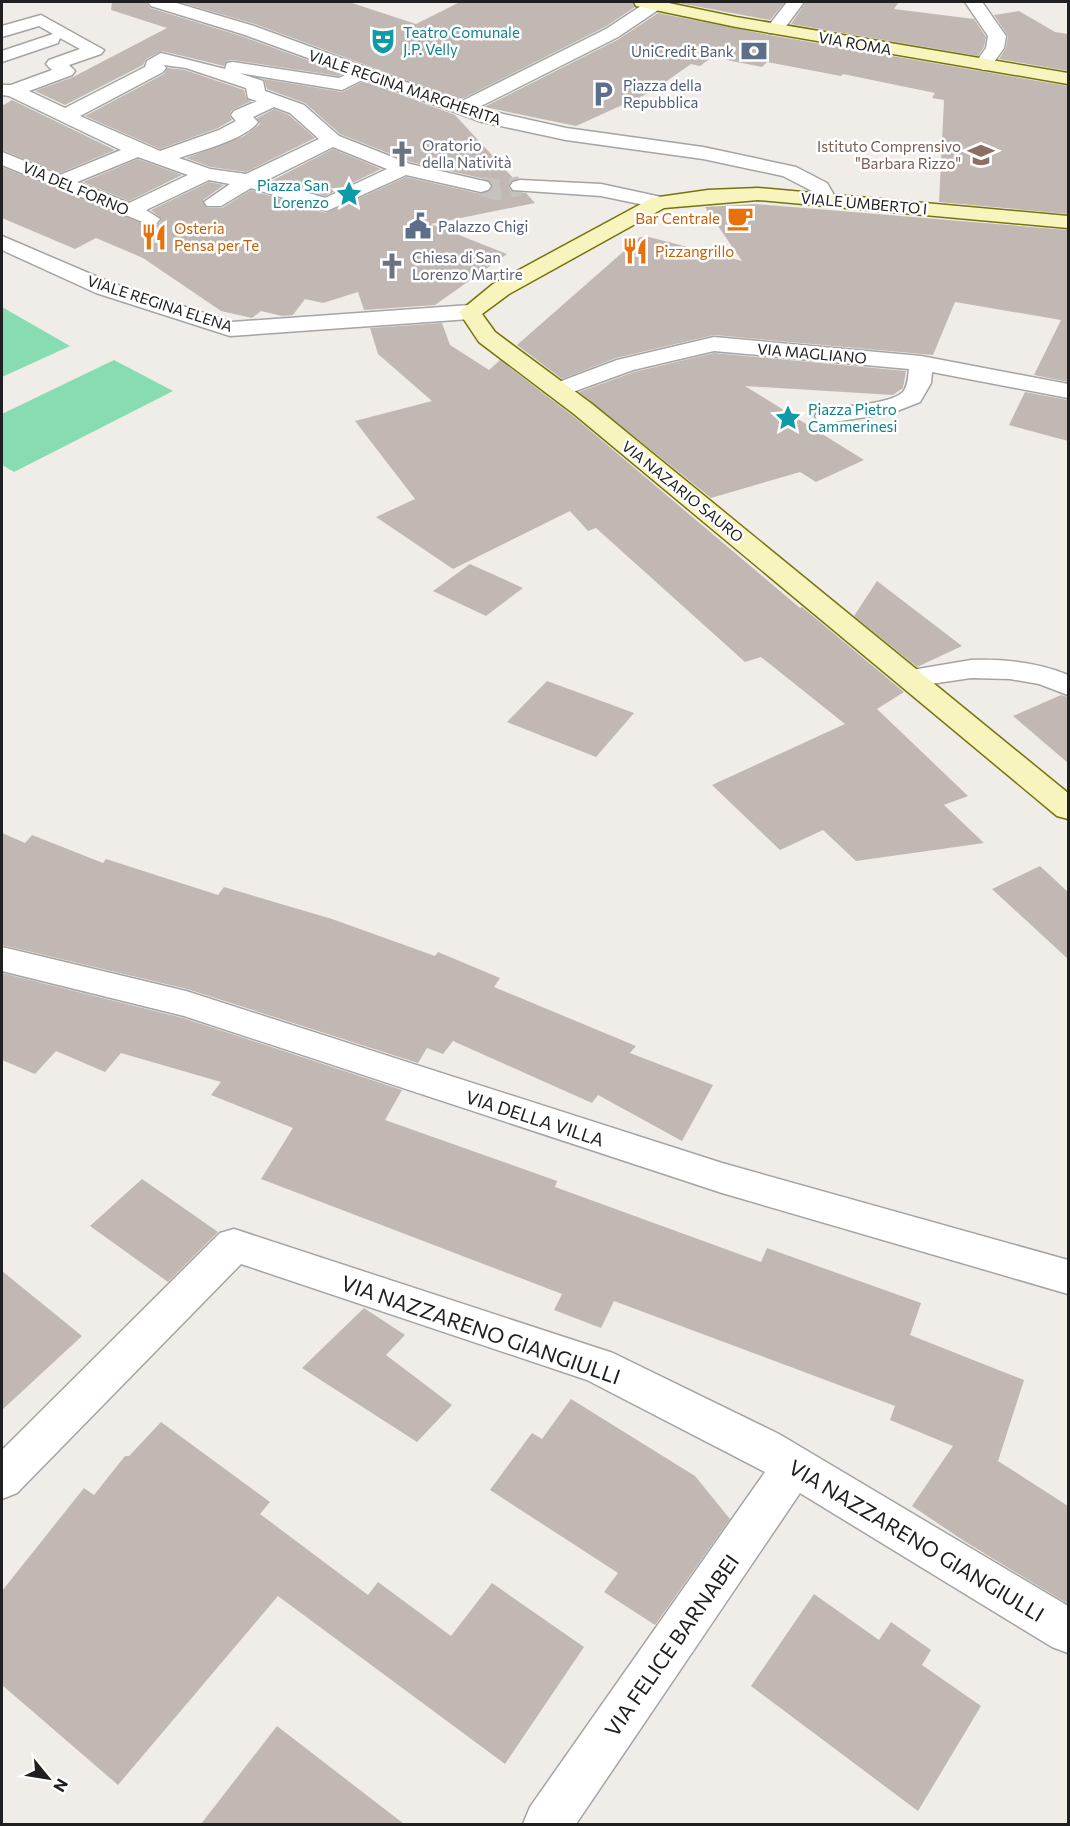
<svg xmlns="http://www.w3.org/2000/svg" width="1070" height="1826" viewBox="0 0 1070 1826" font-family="Commissioner,sans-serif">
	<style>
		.pitch { fill: #88dcb2 }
		.building { fill: #c1b8b4 }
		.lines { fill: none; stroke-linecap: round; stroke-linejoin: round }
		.street-tunnel { stroke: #c6c3bf; stroke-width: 20; stroke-dasharray: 20 10; stroke-linecap: butt }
		.street-casing { stroke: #a4a4a4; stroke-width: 3 }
		.secondary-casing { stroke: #767409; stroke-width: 3 }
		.street { fill: #fff; fill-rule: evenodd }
		.secondary { fill: #f8f4be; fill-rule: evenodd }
		.labels { text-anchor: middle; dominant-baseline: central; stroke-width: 5; stroke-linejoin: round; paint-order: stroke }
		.far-culture-label { font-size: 15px; fill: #0d838f; stroke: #fff; text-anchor: start }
		.far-street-label { font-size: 15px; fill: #202020; stroke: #fff }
		.far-service-label { font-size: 15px; fill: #4e5e75; stroke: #fff; text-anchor: start }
		.far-worship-label { font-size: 15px; fill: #5b616d; stroke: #fff; text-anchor: start }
		.far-education-label { font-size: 15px; fill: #785e54; stroke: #fff; text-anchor: end }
		.far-food-label { font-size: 15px; fill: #c56008; stroke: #fff; text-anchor: start }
		.street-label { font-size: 18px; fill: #202020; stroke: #fff }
		.near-street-label { font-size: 21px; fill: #202020; stroke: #fff }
	</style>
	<rect width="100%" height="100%" fill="#f0ece7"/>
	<g class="pitch">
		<path d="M2,307l68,39 -68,31z"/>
		<path d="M114,360l59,31 -159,81 -12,-7v-51z"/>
	</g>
	<g class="building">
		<path d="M112,2h34l4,6 91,28 102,37 -4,3 -106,-16 -6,1 -3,5 -62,-15 -16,8 -3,6 -78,40 -30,-14 38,-14 94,-49 -56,-18z"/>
		<path d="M179,2h170l67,22 44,-22h172l3,5 -30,20 -145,73 -205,-76z"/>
		<path d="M673,2h112l-15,18z"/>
		<path d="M806,2h93l-5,7 80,10 12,18 -2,10 -6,9 -187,-32z"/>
		<path d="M1019,11l36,21 13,2v37l-69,-12 7,-11 2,-12 -14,-21z"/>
		<path d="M658,13l111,22 299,51v128l-129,-12 5,-102 -12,-2 3,-5 -92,-19 -2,2 -74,-14 -5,5 -50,-10 -12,9 -9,-2 -40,28 -75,34 -92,-19 135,-68z"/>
		<path d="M168,68l17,2 59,20 2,8 5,3 -19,9 -3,5 3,5 -14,8 -58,21 -75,-33 79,-42z"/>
		<path d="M264,79l78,13 22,-11 91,34 59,64 -6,7 3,5 15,2 9,10 -104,21 76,30 -72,51 -71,5 -6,-18 -35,11 -18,-4 -12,16 -11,1 -21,-5 -9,7 -31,-7 -78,-53 -47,-20 -21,11 -73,-31v-51l149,60 8,-3 3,-5 -11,-9 58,-28 15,3 -21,15 4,8h15l29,-18 75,23 80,-36 75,17 8,-2 4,-5 -4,-7 -78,-18 -71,-28 -35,-31 -38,-14z"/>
		<path d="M12,100l103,50 -55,23 -58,-23v-44z"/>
		<path d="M274,109l15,6 26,23 -69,34 -35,-5 -25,-9 58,-22 16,-12 -3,-6z"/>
		<path d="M333,149l48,20 -56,27 -52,-16z"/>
		<path d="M138,159l44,16 -53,26 -46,-19z"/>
		<path d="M755,204l313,26v152l-34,-7 27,-55 -106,-18 -22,53 -219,-20 -98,23 -54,21 -45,-34 123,-108h9l93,24 -37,-54z"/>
		<path d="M442,323l8,22 39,25 11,-10 73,56 227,192 2,-1 102,85 -27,17 91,87 -24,9 40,38 -128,18 -33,-31 -43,20 -68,-65 133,-61 -84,-67 -16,5 -149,-134 -8,3 -18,-20 -117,58 -77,-52 39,-18 -60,-78 77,-20 -54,-47 -8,-26z"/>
		<path d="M714,353l192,18 -3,17 -10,7 -148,-9 119,74 -48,22 -16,-10 -89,26 -132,-106 55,-20z"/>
		<path d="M1025,392l43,8v41l-59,-16z"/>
		<path d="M470,564l53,24 -37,28 -53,-25z"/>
		<path d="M877,581l85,65 -45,21 -63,-51z"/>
		<path d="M547,681l87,32 -38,44 -89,-35z"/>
		<path d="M1061,695l7,2v66l-55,-47z"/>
		<path d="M2,833l23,10 7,-8 71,28 3,-4 112,36 6,-8 108,32 103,37 3,-4 62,26 -6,9 142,59 -6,7 83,32 -31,56 -84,-46 -6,8 -139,-62 -10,13 -16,-6 -9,15 -231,-74 -185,-44z"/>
		<path d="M1040,866l28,26v67l-76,-70z"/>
		<path d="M2,973l181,45 219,72 -17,30 172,61 -2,6 206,75 6,-14 154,55 -11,32 114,45 -26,81 70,45v98l-104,-63 -52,-35 41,-60 -63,-26 5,-14 -281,-105 -13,27 -47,-18 8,-16 -301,-115 32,-51 -82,-33 10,-13 -100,-29 -16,19 -49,-21 -21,23 -33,-14z"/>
		<path d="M142,1179l76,53 -50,50 -78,-56z"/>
		<path d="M2,1271l80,65 -80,74z"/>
		<path d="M364,1308l41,27 -19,20 66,50 -35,37 -115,-74z"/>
		<path d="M571,1399l124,77 35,43 -75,106 -51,-33 14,-19 -128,-83 42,-57 10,6z"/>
		<path d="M161,1422l109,80 -10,12 108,81 10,-13 73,54 41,-53 92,64 -79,117 -227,-168 -160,189 -116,-100v-94l82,-103 10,7 31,-39h4z"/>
		<path d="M814,1594l65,46 12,-18 40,28 -9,15 59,41 -63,105 -167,-125z"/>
		<path d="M277,1726l127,98h-203z"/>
	</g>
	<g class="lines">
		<path class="street-tunnel" d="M481,186l17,4 22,-4"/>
		<g class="street-casing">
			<g id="street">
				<path d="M148,2h25l81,24 206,76 146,-73 41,-27h15l-1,6 -43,29 -141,71 89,20 137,19 93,20 31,16 10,17 -3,4h-14l-8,-13 -29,-15 -80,-17 -137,-19 -84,-18 -118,-43 -22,11 -103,-17 24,8 2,10 39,14 35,31 71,28 78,18 3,4 -3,4 -7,2 -75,-17 -79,36 -76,-23 -30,18h-14l-3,-4 26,-18 -21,-4 -63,30 14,9 -3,4 -7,2 -148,-60v-13l58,23 61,-25 -112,-54 -7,-1v-10h9l41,-15 -6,-6 3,-4 31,-11 -20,-11 -2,5 -56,19v-11l51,-17 -14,-8 -37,11v-11l39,-11 63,35 -3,4 -32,11 6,6 -3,4 -43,16 36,17 80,-41 2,-6 14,-8 64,16 2,-6 6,-1 106,16 10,-5 -107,-39 -91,-28zM164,65l22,3 60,20 2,10 9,3 -23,10 -3,4 5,6 -17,9 -59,21 -80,-35 83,-44 3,-4zM274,107l16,6 29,26 -73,35 -36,-5 -31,-11c20,-7 67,-19 79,-36l-5,-5zM333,147l54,22 -62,29 -58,-18zM138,157l50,18 -59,28 -52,-21z"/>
				<path d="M787,2h17l-23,31h-12l-3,-4z"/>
				<path d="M965,2h17l24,34 -2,12 -15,21 -6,1 -9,-5 12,-17 2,-12z"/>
				<path d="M520,180l81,4 65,14 3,4 -3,4 -7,2 -58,-12 -88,-6 -3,-4 3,-4z"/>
				<path d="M2,236l110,47 120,39 238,-17 8,2 3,5 -3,5 -8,2 -240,17 -134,-43 -94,-43z"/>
				<path d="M714,337l207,19 147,28v14l-136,-26 -1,11 -11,19 -28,11 -65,10 -9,-2 -3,-5 3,-5c20,-5 72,-6 85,-19 5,-6 5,-16 6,-23l-195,-18 -81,19 -74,27 -8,-2 -4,-5 4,-5 66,-25z"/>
				<path d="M971,660c33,-1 66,2 97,15v20l-29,-11 -29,-5 -39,-1 -61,9 -10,-3 -4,-6 4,-6z"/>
				<path d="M2,947l184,44 536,172 346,97v34l-346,-101 -538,-177 -182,-45z"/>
				<path d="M234,1229l379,124 166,81 289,172v47l-16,-6 -252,-154 -224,331h-53l7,-17 235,-335 -178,-92 -346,-116 -224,229 -15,6v-49l218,-217z"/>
			</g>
		</g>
		<g class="secondary-casing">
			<g id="secondary">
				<path d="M634,2h30l72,15 332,56v11l-332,-57 -100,-21z"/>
				<path d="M758,188l310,28v12l-310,-28 -94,8 -155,86 -27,20 13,18 97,72 476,389v26l-11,-3 -483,-402 -95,-72 -20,-30 34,-28 159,-86 56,-8z"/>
			</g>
		</g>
		<use href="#street" class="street"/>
		<use href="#secondary" class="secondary"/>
	</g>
	<defs>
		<g id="theatre-bare" transform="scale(2.07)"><path d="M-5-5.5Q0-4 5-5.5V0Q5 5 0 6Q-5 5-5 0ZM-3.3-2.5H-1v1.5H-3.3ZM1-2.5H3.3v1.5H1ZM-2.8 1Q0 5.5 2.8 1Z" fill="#0f9aa8" stroke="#fff" stroke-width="2.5" paint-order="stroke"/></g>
		<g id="bank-bare" transform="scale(2.07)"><path d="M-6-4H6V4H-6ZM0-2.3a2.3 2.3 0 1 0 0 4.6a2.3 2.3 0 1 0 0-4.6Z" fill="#5c6f8a" stroke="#fff" stroke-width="2.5" paint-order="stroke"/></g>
		<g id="parking-bare" transform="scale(2.07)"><path d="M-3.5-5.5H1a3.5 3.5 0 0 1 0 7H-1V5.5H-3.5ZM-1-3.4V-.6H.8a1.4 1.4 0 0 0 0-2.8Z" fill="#5c6f8a" stroke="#fff" stroke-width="2.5" paint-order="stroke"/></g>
		<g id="church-bare" transform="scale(2.07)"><path d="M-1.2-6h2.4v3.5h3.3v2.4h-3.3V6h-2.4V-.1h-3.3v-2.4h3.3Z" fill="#6b7280" stroke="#fff" stroke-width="2.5" paint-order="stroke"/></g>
		<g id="school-bare" transform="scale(2.07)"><path d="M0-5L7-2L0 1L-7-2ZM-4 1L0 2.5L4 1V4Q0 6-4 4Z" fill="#8d6e63" stroke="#fff" stroke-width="2.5" paint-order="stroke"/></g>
		<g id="sight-bare" transform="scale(2.07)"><path d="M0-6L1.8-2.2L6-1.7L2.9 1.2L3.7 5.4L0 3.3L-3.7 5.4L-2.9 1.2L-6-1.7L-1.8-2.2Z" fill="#0f9aa8" stroke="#fff" stroke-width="2.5" paint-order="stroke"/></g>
		<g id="cafe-bare" transform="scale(2.07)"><path d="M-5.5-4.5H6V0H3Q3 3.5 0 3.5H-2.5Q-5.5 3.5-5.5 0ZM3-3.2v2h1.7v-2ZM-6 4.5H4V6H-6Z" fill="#e8710a" stroke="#fff" stroke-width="2.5" paint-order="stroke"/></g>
		<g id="civic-bare" transform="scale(2.07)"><path d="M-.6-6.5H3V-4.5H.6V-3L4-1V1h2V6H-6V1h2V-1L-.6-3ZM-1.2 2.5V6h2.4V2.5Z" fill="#5c6f8a" stroke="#fff" stroke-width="2.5" paint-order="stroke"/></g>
		<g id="restaurant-bare" transform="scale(2.07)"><path d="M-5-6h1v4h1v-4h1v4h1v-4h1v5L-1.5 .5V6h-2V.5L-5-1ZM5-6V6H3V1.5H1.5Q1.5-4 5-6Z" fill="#e8710a" stroke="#fff" stroke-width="2.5" paint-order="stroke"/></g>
	</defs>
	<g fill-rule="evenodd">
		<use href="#theatre-bare" x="383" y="41"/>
		<use href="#bank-bare" x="754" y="51"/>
		<use href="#parking-bare" x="603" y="94"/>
		<use href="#church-bare" x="402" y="154"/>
		<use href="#school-bare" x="981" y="155"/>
		<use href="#sight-bare" x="349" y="194"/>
		<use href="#cafe-bare" x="740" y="218"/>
		<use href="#civic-bare" x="418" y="226"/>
		<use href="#restaurant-bare" x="154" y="237"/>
		<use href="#restaurant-bare" x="635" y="251"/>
		<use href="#church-bare" x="392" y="266"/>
		<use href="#sight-bare" x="788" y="418"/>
	</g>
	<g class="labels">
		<g class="far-culture-label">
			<text x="403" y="32">Teatro Comunale<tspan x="403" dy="17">J.P. Velly</tspan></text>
			<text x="329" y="185" text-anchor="end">Piazza San<tspan x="329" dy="17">Lorenzo</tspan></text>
			<text x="808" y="409">Piazza Pietro<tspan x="808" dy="17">Cammerinesi</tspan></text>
		</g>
		<g class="far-street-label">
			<text transform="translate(855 43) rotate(10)">VIA ROMA</text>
			<text transform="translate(405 87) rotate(19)">VIALE REGINA MARGHERITA</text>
			<text transform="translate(76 188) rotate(23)">VIA DEL FORNO</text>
			<text transform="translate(864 203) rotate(5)">VIALE UMBERTO I</text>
			<text transform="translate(160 303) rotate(18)">VIALE REGINA ELENA</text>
			<text transform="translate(812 353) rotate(5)">VIA MAGLIANO</text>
			<text transform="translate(683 491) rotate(39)">VIA NAZARIO SAURO</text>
		</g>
		<g class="far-service-label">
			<text x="734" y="51" text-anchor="end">UniCredit Bank</text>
			<text x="623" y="85">Piazza della<tspan x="623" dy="17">Repubblica</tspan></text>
			<text x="438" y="226">Palazzo Chigi</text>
		</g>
		<g class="far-worship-label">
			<text x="422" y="145">Oratorio<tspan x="422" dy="17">della Natività</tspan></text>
			<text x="412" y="257">Chiesa di San<tspan x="412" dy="17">Lorenzo Martire</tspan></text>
		</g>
		<g class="far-education-label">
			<text x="961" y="146">Istituto Comprensivo<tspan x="961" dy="17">"Barbara Rizzo"</tspan></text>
		</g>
		<g class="far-food-label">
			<text x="720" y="218" text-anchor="end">Bar Centrale</text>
			<text x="174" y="228">Osteria<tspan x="174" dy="17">Pensa per Te</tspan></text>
			<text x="655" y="251">Pizzangrillo</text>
		</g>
		<g class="street-label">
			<text transform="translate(535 1118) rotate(18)">VIA DELLA VILLA</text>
		</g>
		<g class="near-street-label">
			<text transform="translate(481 1329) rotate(19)">VIA NAZZARENO GIANGIULLI</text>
			<text transform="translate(917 1540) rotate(31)">VIA NAZZARENO GIANGIULLI</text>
			<text transform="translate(671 1645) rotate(-55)">VIA FELICE BARNABEI</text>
		</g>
	</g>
	<rect width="1070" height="1826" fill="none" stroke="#202020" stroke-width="6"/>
	<g transform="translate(48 1778) rotate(120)" stroke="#ffffff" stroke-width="4.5" paint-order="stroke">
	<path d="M0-4.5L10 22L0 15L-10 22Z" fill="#202020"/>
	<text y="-9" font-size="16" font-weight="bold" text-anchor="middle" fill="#202020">N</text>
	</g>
</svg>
